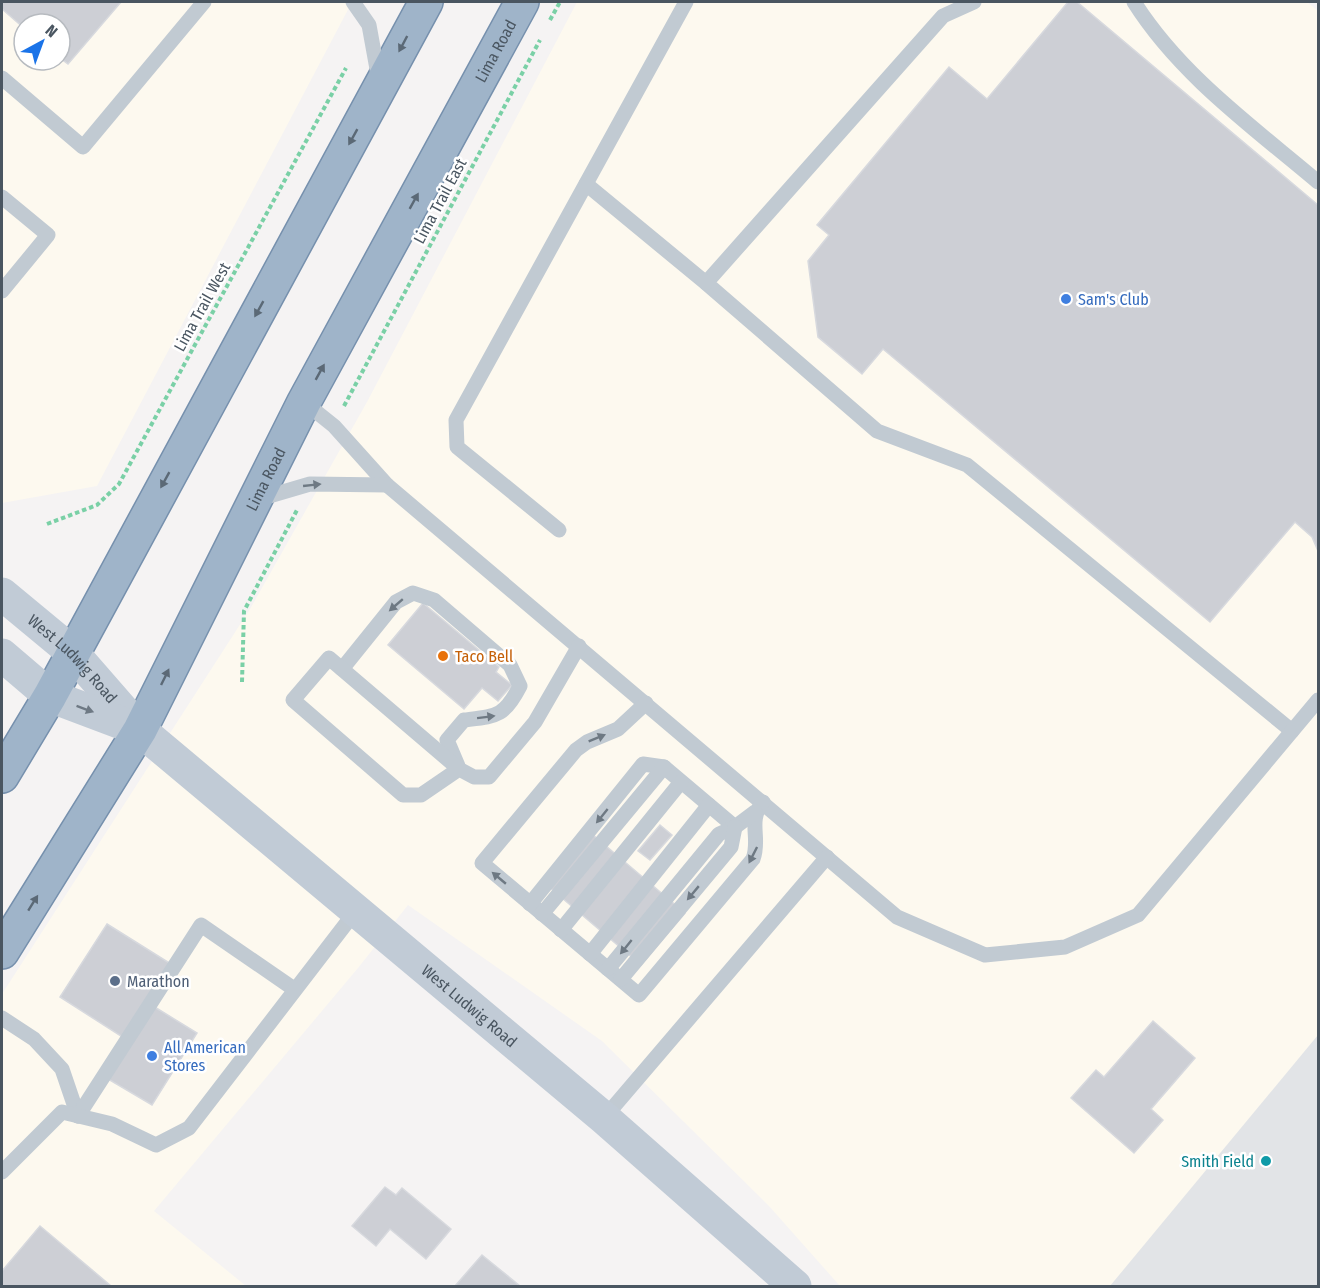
<svg xmlns="http://www.w3.org/2000/svg" width="1320" height="1288" viewBox="0 0 1320 1288" font-family="'Fira Sans Condensed',sans-serif">
	<style>
		.commercial { fill: #fdf9ef; fill-rule: evenodd }
		.airport { fill: #e2e4e7 }
		.building { fill: #cdcfd5; stroke: #d7d9de; stroke-width: 1.5 }
		.lines { fill: none; stroke-linecap: round; stroke-linejoin: round }
		.trunk-casing { stroke: #7690ad; stroke-width: 36 }
		.path { stroke: #7ad0a6; stroke-width: 4; stroke-dasharray: 4.5 3; stroke-linecap: butt }
		.service { stroke: #c1cad2; stroke-width: 15 }
		.secondary { stroke: #c1cbd6; stroke-width: 33 }
		.trunk { stroke: #9fb4c9; stroke-width: 33 }
		.oneway { fill: #5b6976 }
		.oneway2 { fill: #6e7983 }
		.oneway3 { fill: #6e7984 }
		.shop-dot { fill: #3f7fe0; stroke: #fff; stroke-width: 2 }
		.food-dot { fill: #e8710a; stroke: #fff; stroke-width: 2 }
		.service-dot { fill: #5c6f8a; stroke: #fff; stroke-width: 2 }
		.culture-dot { fill: #0f9aa8; stroke: #fff; stroke-width: 2 }
		.labels { text-anchor: middle; dominant-baseline: central; stroke-width: 5; stroke-linejoin: round; paint-order: stroke }
		.street-label { font-size: 16px; fill: #4a5661; stroke: #fff }
		.shop-label { font-size: 16px; fill: #366cbe; stroke: #fff; text-anchor: start }
		.food-label { font-size: 16px; fill: #c56008; stroke: #fff; text-anchor: start }
		.service-label { font-size: 16px; fill: #4e5e75; stroke: #fff; text-anchor: start }
		.culture-label { font-size: 16px; fill: #0d838f; stroke: #fff; text-anchor: end }
	</style>
	<rect width="100%" height="100%" fill="#f5f3f3"/>
	<g class="commercial">
		<path d="M2,2h350l-255,484 -95,17zM24,24h36v36h-36z"/>
		<path d="M577,2h730l11,9v1029l-207,246h-271l-71,-80 -167,-165 -194,-136 -50,63 -204,243 92,75h-244v-292l248,-385 117,-207z"/>
	</g>
	<path class="airport" d="M1318,1035v251h-208z"/>
	<g class="building">
		<path d="M2,2h119l-53,62 -8,-6v-34h-36v4l-22,-19z"/>
		<path d="M1068,2h9l241,203v346l-6,-14 -17,-15 -85,100 -327,-273 -21,25 -44,-37 -10,-76 21,-26 -12,-10 132,-158 38,32z"/>
		<path d="M423,603l76,64 -3,5 16,13 -14,16 -16,-13 -18,21 -76,-64z"/>
		<path d="M660,825l12,10 -22,25 -12,-9z"/>
		<path d="M586,829l99,84 -44,52 -99,-84z"/>
		<path d="M107,924l64,40 -47,74 -64,-41z"/>
		<path d="M153,1006l44,27 -45,72 -44,-26z"/>
		<path d="M1153,1021l42,37 -44,51 12,11 -29,33 -63,-55 25,-28 8,7z"/>
		<path d="M385,1187l11,8 6,-7 49,41 -25,30 -36,-30 -14,17 -24,-20z"/>
		<path d="M40,1226l71,60h-109v-15z"/>
		<path d="M482,1255l38,31h-65z"/>
	</g>
	<g class="lines">
		<g class="trunk-casing">
			<g id="trunk">
				<path d="M2,776l48,-80 376,-694"/>
				<path id="s2" d="M2,952l138,-222 164,-328 218,-400"/>
			</g>
		</g>
		<g class="path">
			<path d="M550,20l10,-18"/>
			<path d="M344,406l196,-366"/>
			<path d="M47,524l50,-19 22,-21 227,-416"/>
			<path d="M242,682l2,-71 53,-101"/>
		</g>
		<g class="service">
			<path d="M353,2l16,23 10,55"/>
			<path d="M974,2l-31,14 -237,267 171,148 90,34 325,266"/>
			<path d="M1134,2c46,73 119,125 184,180"/>
			<path d="M2,78l81,69 121,-145"/>
			<path d="M586,184l120,99"/>
			<path d="M2,197l46,38 -46,56"/>
			<path d="M304,402l30,24 53,59 510,432 88,38 80,-8 73,-32 180,-215"/>
			<path d="M259,499l51,-15 77,1"/>
			<path d="M559,530l-102,-83 -1,-27 230,-418"/>
			<path d="M342,669l54,-67 17,-9 21,7 76,65 10,21c-16,31 -23,30 -56,34l-17,20 11,26"/>
			<path d="M646,703l-28,26 -31,13 -11,8 -94,113 157,132 114,-136c8,-21 -6,-38 10,-57"/>
			<path d="M459,769l-130,-111 -36,42 110,95h18l38,-26 15,8h15l46,-55 44,-76"/>
			<path d="M530,904l113,-140 21,3 71,60 20,-15"/>
			<path d="M542,914l122,-147"/>
			<path d="M561,930l120,-148"/>
			<path d="M590,954l119,-149"/>
			<path d="M608,969l111,-135 16,-7"/>
			<path d="M621,979l110,-132 4,-20"/>
			<path d="M2,1018l32,21 28,30 16,47"/>
			<path d="M78,1116l123,-191 93,64"/>
			<path d="M604,1118l223,-261"/>
			<path d="M2,1172l60,-60 50,12 44,21 33,-17 166,-216"/>
		</g>
		<g class="secondary">
			<path id="s1" d="M2,594l70,58 68,78 464,388 191,168"/>
			<path d="M2,655l48,41 85,32"/>
		</g>
		<use href="#trunk" class="trunk"/>
	</g>
	<defs><path id="oneway-solid" d="M-6-.8H1V-3.2L6.5 0L1 3.2V.8H-6Z" transform="scale(1.5)"/></defs>
	<g class="oneway">
		<use href="#oneway-solid" transform="translate(403 44) rotate(118)"/>
		<use href="#oneway-solid" transform="translate(353 137) rotate(119)"/>
		<use href="#oneway-solid" transform="translate(414 201) rotate(-61)"/>
		<use href="#oneway-solid" transform="translate(259 309) rotate(119)"/>
		<use href="#oneway-solid" transform="translate(320 372) rotate(-61)"/>
		<use href="#oneway-solid" transform="translate(165 480) rotate(119)"/>
		<use href="#oneway-solid" transform="translate(165 677) rotate(-64)"/>
		<use href="#oneway-solid" transform="translate(33 903) rotate(-58)"/>
	</g>
	<g class="oneway2">
		<use href="#oneway-solid" transform="translate(312 485) rotate(-6)"/>
		<use href="#oneway-solid" transform="translate(396 605) rotate(139)"/>
		<use href="#oneway-solid" transform="translate(486 717) rotate(-7)"/>
		<use href="#oneway-solid" transform="translate(597 738) rotate(-22)"/>
		<use href="#oneway-solid" transform="translate(602 816) rotate(129)"/>
		<use href="#oneway-solid" transform="translate(753 855) rotate(117)"/>
		<use href="#oneway-solid" transform="translate(499 878) rotate(-140)"/>
		<use href="#oneway-solid" transform="translate(693 893) rotate(130)"/>
		<use href="#oneway-solid" transform="translate(626 947) rotate(129)"/>
	</g>
	<use class="oneway3" href="#oneway-solid" transform="translate(85 709) rotate(20)"/>
	<g class="shop-dot">
		<circle cx="1066" cy="299" r="6"/>
		<circle cx="152" cy="1056" r="6"/>
	</g>
	<circle class="food-dot" cx="443" cy="656" r="6"/>
	<circle class="service-dot" cx="115" cy="981" r="6"/>
	<circle class="culture-dot" cx="1266" cy="1161" r="6"/>
	<g class="labels">
		<g class="street-label">
			<text stroke="none"><textPath href="#s2" startOffset="1028">Lima Road</textPath></text>
			<text transform="translate(440 201) rotate(-62)">Lima Trail East</text>
			<text transform="translate(202 307) rotate(-61)">Lima Trail West</text>
			<text stroke="none"><textPath href="#s2" startOffset="542">Lima Road</textPath></text>
			<text stroke="none"><textPath href="#s1" startOffset="96">West Ludwig Road</textPath></text>
			<text stroke="none"><textPath href="#s1" startOffset="624">West Ludwig Road</textPath></text>
		</g>
		<g class="shop-label">
			<text x="1078" y="299">Sam's Club</text>
			<text x="164" y="1047">All American<tspan x="164" dy="18">Stores</tspan></text>
		</g>
		<g class="food-label">
			<text x="455" y="656">Taco Bell</text>
		</g>
		<g class="service-label">
			<text x="127" y="981">Marathon</text>
		</g>
		<g class="culture-label">
			<text x="1254" y="1161">Smith Field</text>
		</g>
	</g>
	<rect width="1320" height="1288" fill="none" stroke="#4a5661" stroke-width="6"/>
	<g transform="translate(42 42) rotate(41)"><circle r="28" fill="#ffffff" stroke="#b7bbc0" stroke-width="1.5"/>
	<path d="M0-4.5L10 22L0 15L-10 22Z" fill="#1a73e8"/>
	<text y="-9" font-size="16" font-weight="bold" text-anchor="middle" fill="#4a5661">N</text>
	</g>
</svg>
